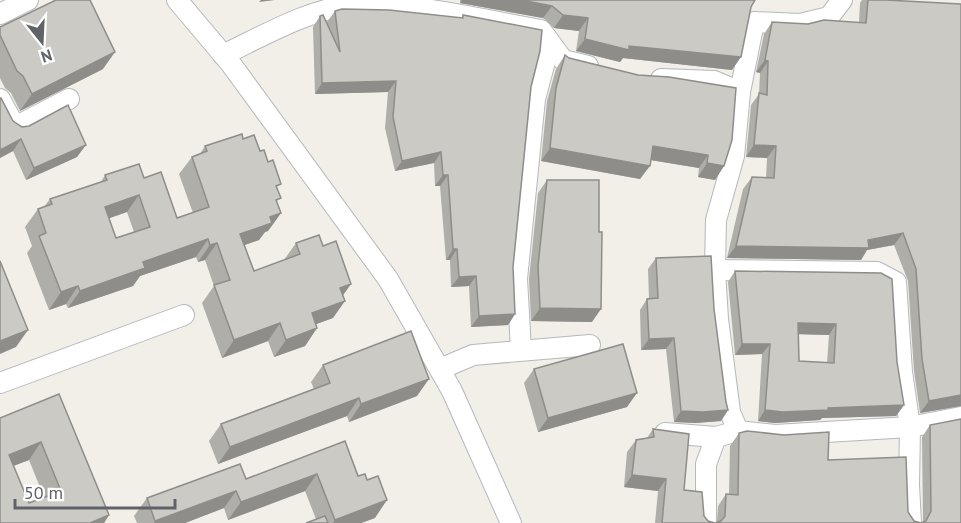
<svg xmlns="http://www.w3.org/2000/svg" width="961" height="523" viewBox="0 0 961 523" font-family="'PT Sans',sans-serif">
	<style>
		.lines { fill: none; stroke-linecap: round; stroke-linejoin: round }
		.minor-casing { stroke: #b5b8bc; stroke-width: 22 }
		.minor { stroke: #fff; stroke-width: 20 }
		.wall { fill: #afaea9; fill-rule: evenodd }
		.shaded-wall { fill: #8f8d8a }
		.building { fill: #cccac5; stroke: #8f8d8a; stroke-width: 1.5; fill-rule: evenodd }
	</style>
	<rect width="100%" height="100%" fill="#f1efe8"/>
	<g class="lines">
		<g class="minor-casing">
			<g id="minor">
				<path d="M177,0l54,64 157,215 64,112 59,132"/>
				<path d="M0,14l28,-14"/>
				<path d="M223,55c38,-18 89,-48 132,-50 59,-3 127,15 186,25l22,30 25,6"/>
				<path d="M661,79l53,2 26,11"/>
				<path d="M0,99l15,28 54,-28"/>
				<path d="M521,350l-4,-71 18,-180 15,-56"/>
				<path d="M440,369l33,-14 117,-10"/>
				<path d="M0,383l184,-68"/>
				<path d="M738,431l-8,-19 -12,-93 -3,-49 1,-50 18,-64 6,-64 14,-70 46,2 29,-7 13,-17"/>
				<path d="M665,433l51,4"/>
				<path d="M706,523v-59l10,-27 22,-6 37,4 135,-8 -8,-55 -6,-90 -19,-10 -162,-2"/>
				<path d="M911,523l-2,-38 1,-58 51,-10"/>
			</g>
		</g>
		<use href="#minor" class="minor"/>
	</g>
	<g class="wall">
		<path d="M460,0h295l-4,7 -19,63 -109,-12 -3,4 -44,-11 3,-20 -25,-3 -11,-10 -83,-15z"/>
		<path d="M862,0h24l75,406 -41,7 -6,-42 -6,-90 -14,-36 -27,5 -6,10 -134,-2 16,-69 9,-12 14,1 1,-20 -21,-1 5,-52 8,-11 1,-21 -4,-1 8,-38 8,-12 36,2 51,-2 1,-19z"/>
		<path d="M335,11l127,7 1,-3 68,72 -18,180 2,47 -7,11 -37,2 -2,-41 -18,1 -1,-27h-4l-6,-74h-5l-1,-23 -39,8 -10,-43 3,-36 -73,2 -2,-67 7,-11 7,6z"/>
		<path d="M0,27l103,42 -83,42 -9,-18 -6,-5 -5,-10z"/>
		<path d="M565,55l159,111 -9,14 -17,-3 1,-9 -48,-8 -11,19 -99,-18 6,-60 9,-32z"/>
		<path d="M0,98l13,23 64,36 -51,23 -13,-29 -13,7z"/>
		<path d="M243,139l17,12 18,38 -1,14 4,10 -13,18 -3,1 -6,8 -15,5 10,26 30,-11 12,-17 27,3 20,49 -10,23 -17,6 1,4 -12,18 -31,11 -6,-16 -46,17 -20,-55 12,-17 -9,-26 -7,2 -2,-5 -56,19 -7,10 -65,22 -2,-4 -17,6 -22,-57 5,-7 -7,-19 13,-18 6,-2 6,-8 51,-17 4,-7 39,3 33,40 16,-5 -14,-39 13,-17 8,-3 5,-8zM127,212l7,20 -18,6 -7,-20z"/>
		<path d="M547,180l52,52 -7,90 -61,-1 -2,-42 9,-86z"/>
		<path d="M656,258l58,51 12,93 2,8 -7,11 -26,2 -21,-1 -8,-73 -25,1 -1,-40 7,-11h2l-1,-30z"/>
		<path d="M735,271l146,2 16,89 7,43 -8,11 -74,2 -2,2 -45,3 -17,-2 4,-67 -27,1 -7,-73zM798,334l31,1 -2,28 -28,-2z"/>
		<path d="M323,365l94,31 -68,26 -2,-6 -129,48 -9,-23 12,-17 93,-35 -3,-7z"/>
		<path d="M534,369l93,38 -89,25 -14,-49z"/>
		<path d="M59,394l50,121 -5,8h-104v-105zM29,460l15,37 -15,6 -16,-37z"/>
		<path d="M930,425l31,98h-306l3,-32 -34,-4 3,-35 9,-12 11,-2 6,-9 31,61 24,31 7,2 2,-1 1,-16 8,-12h3l1,-48 9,-13 89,27 80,52 6,9 7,2 2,-1 -1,-85z"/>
		<path d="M345,441l30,77 -14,5h-55l10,-4 -11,-28 -77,29 -4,-12 -39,15h-48l-3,-7 13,-18 99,-19z"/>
	</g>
	<g class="shaded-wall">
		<path d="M261,0h14l-16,2z"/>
		<path d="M462,0h59l31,6 -9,12 -83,-15z"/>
		<path d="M563,15l25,3 -9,13 -25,-3z"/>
		<path d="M585,39l156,18 -9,13 -109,-12 -3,4 -44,-11z"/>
		<path d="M115,52l-12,17 -83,42 12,-17z"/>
		<path d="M765,60l3,1 -8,12 -4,-1z"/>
		<path d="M396,81l-8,11 -73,2 7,-11z"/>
		<path d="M21,139l-8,12 -13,7v-8z"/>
		<path d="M86,145l-9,12 -51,23 8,-12z"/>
		<path d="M754,145l22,1 -9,12 -21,-1z"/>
		<path d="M653,146l55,9 -9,13 -55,-9z"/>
		<path d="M550,148l100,18 -10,13 -99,-18z"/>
		<path d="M441,152l-7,11 -39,8 7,-10z"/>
		<path d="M707,163l17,3 -9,14 -17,-3z"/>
		<path d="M443,175h5l-8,11h-5z"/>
		<path d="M139,195l-12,17 -34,12 12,-17z"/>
		<path d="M281,213l-13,18 -3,1 -6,8 -31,11 12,-17 30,-17z"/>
		<path d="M903,233l-9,12 -27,5 -6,10 -134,-2 9,-12 132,-6z"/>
		<path d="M208,239l-12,18 -56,19 -7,10 -65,22 12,-17 63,-29z"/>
		<path d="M217,243l-12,17 -7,2 12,-17z"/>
		<path d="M453,249h4l-7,11h-4z"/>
		<path d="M476,276l-7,10 -18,1 8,-10z"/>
		<path d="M351,284l-12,17 1,-13z"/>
		<path d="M78,286l-12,18 -17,6 12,-18z"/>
		<path d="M345,301l-12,17 -33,12 12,-17z"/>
		<path d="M540,308l61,1 -9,13 -61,-1z"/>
		<path d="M515,314l-7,11 -37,2 8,-11z"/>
		<path d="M280,323l-12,18 -46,17 12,-18z"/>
		<path d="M798,323l38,1 -7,11 -38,-1z"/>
		<path d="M317,328l-12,18 -31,11 12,-17z"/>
		<path d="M28,330l-12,17 -16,7v-13z"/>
		<path d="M674,338l-8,11 -25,1 8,-11z"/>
		<path d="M742,344h28l-8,10 -27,1z"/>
		<path d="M429,379l-12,17 -68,26 12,-18z"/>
		<path d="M637,393l-10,14 -89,25 10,-14z"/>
		<path d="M961,395v11l-41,7 9,-12z"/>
		<path d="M359,398l-12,18 -129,48 12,-17z"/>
		<path d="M904,405l-8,11 -74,2 -2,2 -45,3 -17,-2 7,-11z"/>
		<path d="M728,410l-7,11 -26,2 -21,-1 7,-11z"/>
		<path d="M41,442l-12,18 -29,11 9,-16z"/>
		<path d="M317,474l-12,17 -77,29 13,-18z"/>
		<path d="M632,475l34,4 -8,12 -34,-4z"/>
		<path d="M236,491l-12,17 -39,15h-31l1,-2z"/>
		<path d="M387,500l-12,18 -14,5h-28l2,-3z"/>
		<path d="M109,515l-5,8h-14z"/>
	</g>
	<g class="building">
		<path d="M56,0h34l25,52 -83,42 -9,-18 -6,-5 -17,-36v-8z"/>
		<path d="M521,0h234l-4,7 -10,50 -112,-11v4l-44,-11 3,-21 -25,-3 -11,-9z"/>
		<path d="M868,0h18l75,4v391l-32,6 -7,-42 -6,-90 -13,-36 -35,7 1,8 -133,-2 16,-69 22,1 2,-32 -22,-1 5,-52 8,2 1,-34 -3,-1 7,-38 36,2 16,-4 42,3z"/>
		<path d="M342,9l47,1 74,8v-3l79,15 -2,21 -9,36 -18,180 2,47 -36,2 -3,-40 -17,1 -2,-28h-4l-5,-74h-5l-2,-23 -39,9 -9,-44 3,-36 -74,2 -2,-67 3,-1 17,37 -5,-41z"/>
		<path d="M565,55l4,3 69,17 31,2 67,11 -4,52 -8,26 -17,-3 1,-8 -55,-9 -3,20 -100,-18 6,-60z"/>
		<path d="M0,98h1l12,23 9,6 7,-1 39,-21 18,40 -52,23 -13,-29 -21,11z"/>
		<path d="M242,134l1,5 11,-4 6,16 4,-1 4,12 5,-2 8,24 -5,2 5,12 -5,2 5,13 -11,4 2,6 -32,11 14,37 46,-17 -4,-11 23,-8 4,11 13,-5 15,43 -11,4 5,13 -33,12 5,15 -31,12 -6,-17 -46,17 -20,-55 16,-5 -13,-37 -7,2 -2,-6 -65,23 2,6 -65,23 -2,-5 -17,6 -22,-56 7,-3 -8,-24 14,-5 -2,-5 57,-19 -2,-5 34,-11 5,14 17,-6 16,46 32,-11 -17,-50 15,-6 -2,-5zM139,195l11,32 -34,11 -11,-31z"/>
		<path d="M547,180h52v52h3l-1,77 -61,-1 -2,-42z"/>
		<path d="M711,256l3,53 12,93 2,8 -25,2 -22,-1 -7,-73 -25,1 -2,-40 11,-1 -2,-40z"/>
		<path d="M0,261l28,69 -28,11z"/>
		<path d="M735,271l146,2 11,6 5,83 7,43 -76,3v2l-45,2 -18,-2 5,-66h-28zM798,323l38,1 -2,39 -35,-2z"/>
		<path d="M411,331l18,48 -68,25 -2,-6 -129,49 -9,-23 109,-41 -7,-18z"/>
		<path d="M623,344l14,49 -89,25 -14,-49z"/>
		<path d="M59,394l50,121 -19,8h-90v-105zM41,442l20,49 -32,12 -20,-48z"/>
		<path d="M961,419v104h-299l4,-44 -34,-4 4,-35 18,-3 -1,-8 36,5 -5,56 18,2 2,24 4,5 7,2 6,-2 4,-5 1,-22 12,1 1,-62 8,-2 37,4 45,-3 -1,28 78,-3 2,55 6,9 7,2 5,-2 5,-10 -1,-86z"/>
		<path d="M345,441l13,35 7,-2 2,6 11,-4 9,24 -52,20 -18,-46 -76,28 -5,-11 -81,30 -8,-23 93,-34 6,15z"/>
		<path d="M325,516l3,7h-22z"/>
	</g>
	<g transform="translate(42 42) rotate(162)" stroke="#ffffff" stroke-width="4.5" paint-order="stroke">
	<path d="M0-4.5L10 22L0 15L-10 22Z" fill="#5f6368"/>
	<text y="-9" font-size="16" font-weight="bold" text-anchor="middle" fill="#5f6368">N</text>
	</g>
	<path d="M15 499v9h160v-9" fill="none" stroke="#5f6368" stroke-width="3"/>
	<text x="24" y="499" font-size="18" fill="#5f6368" stroke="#ffffff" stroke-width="4.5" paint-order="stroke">50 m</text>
</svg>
